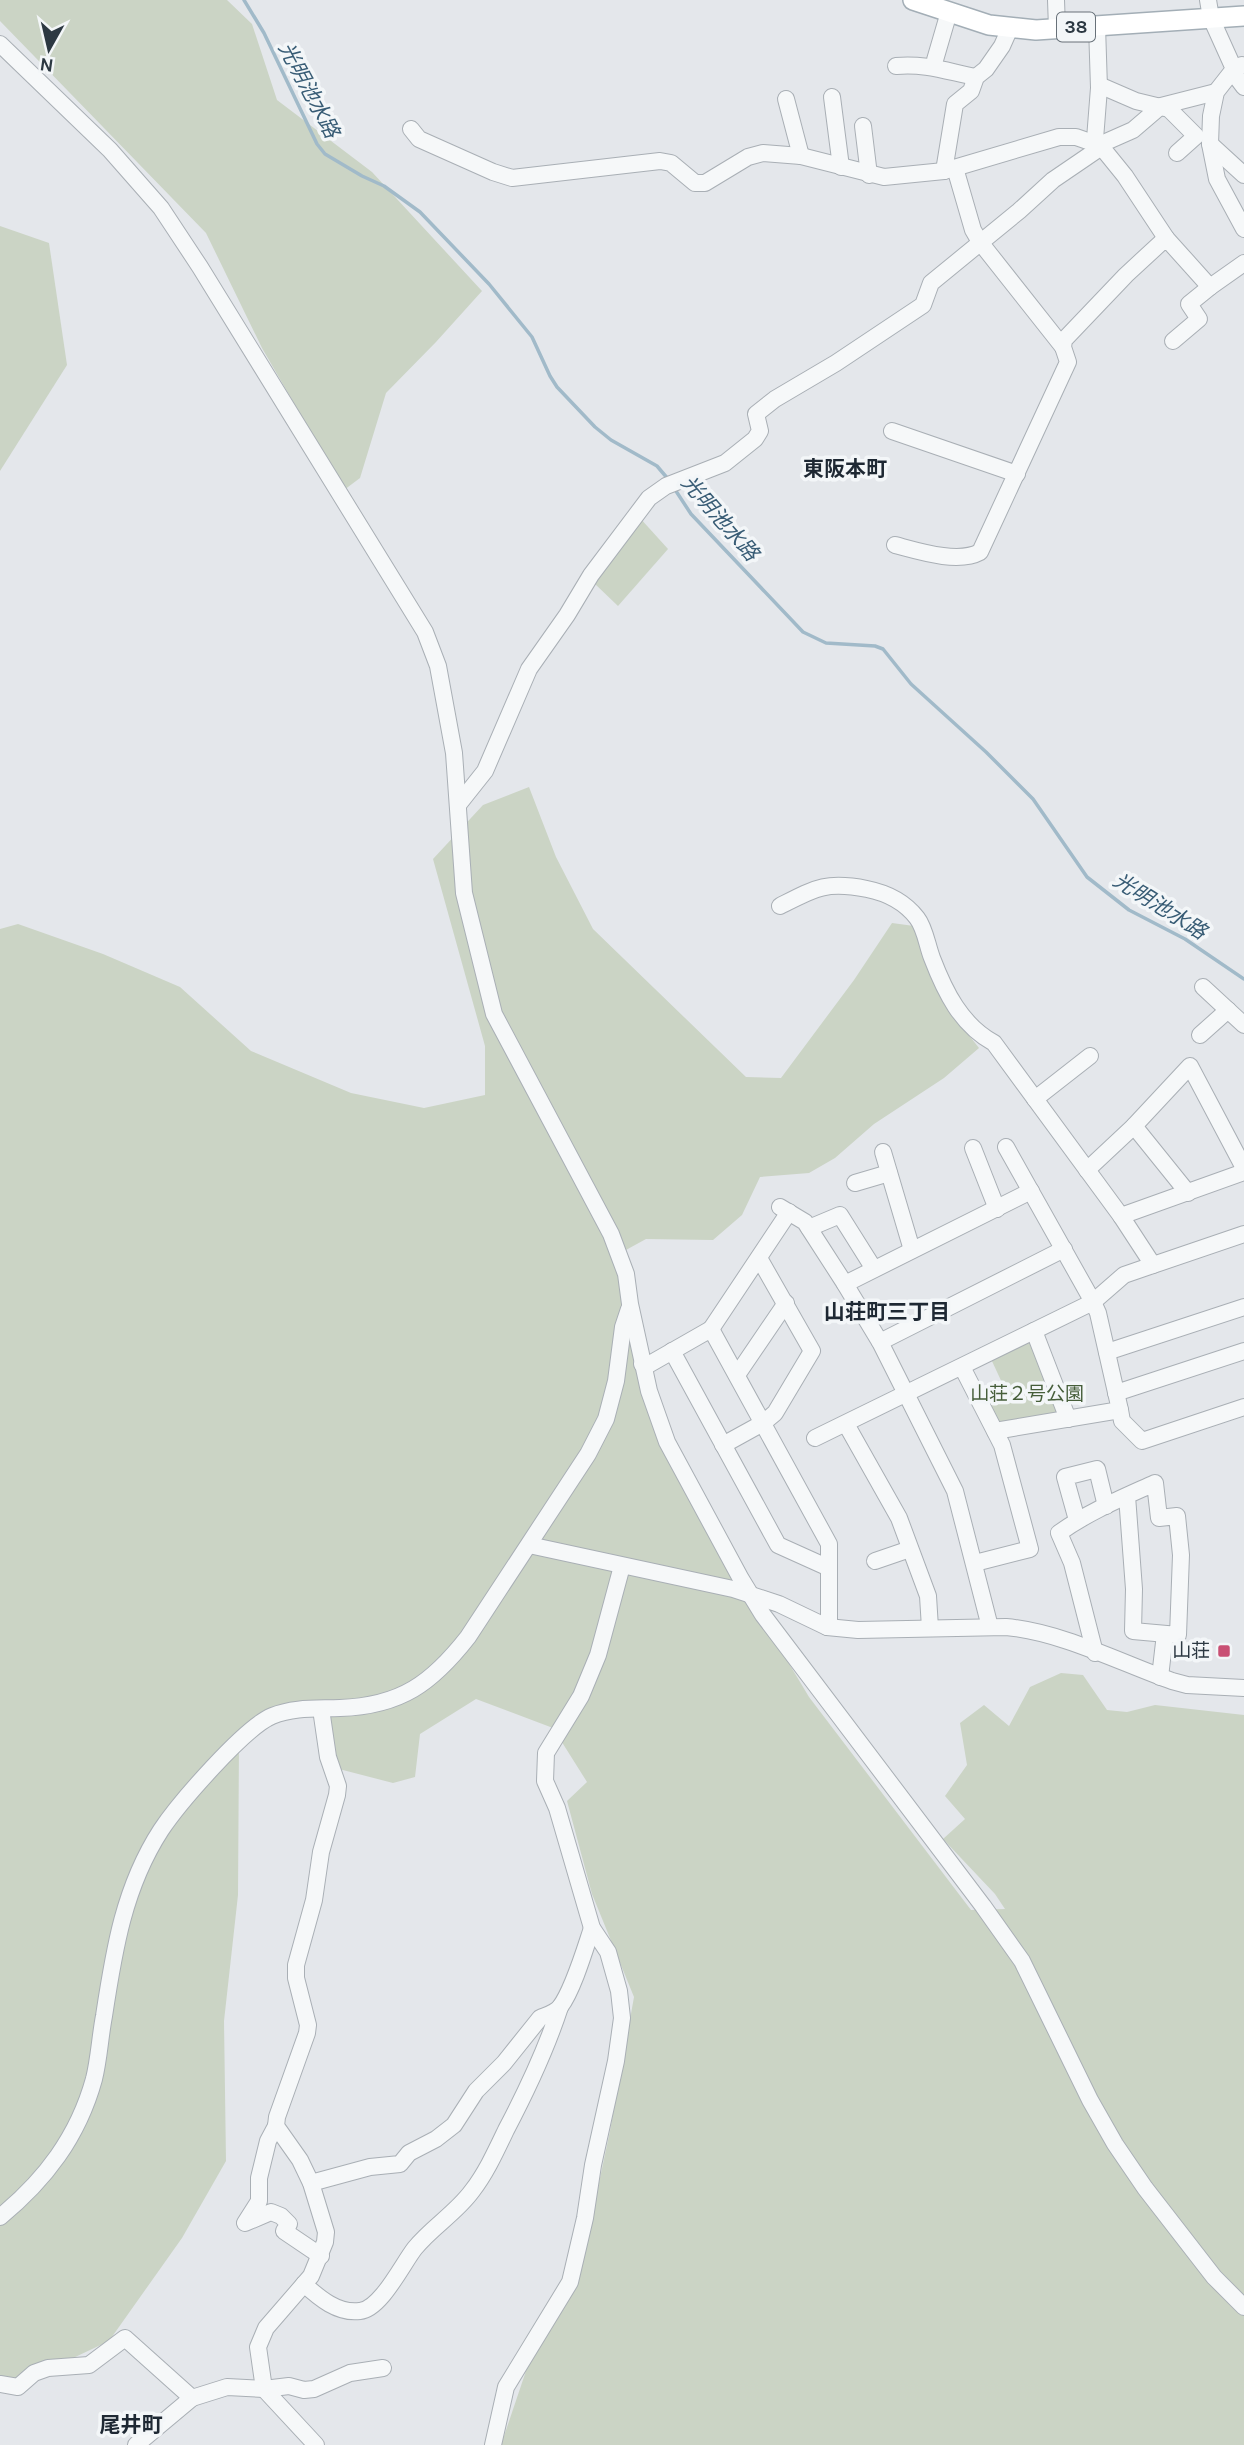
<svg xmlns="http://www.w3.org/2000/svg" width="1244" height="2445" viewBox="0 0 1244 2445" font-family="Karla,'Noto Sans JP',sans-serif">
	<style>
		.green { fill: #cbd4c5 }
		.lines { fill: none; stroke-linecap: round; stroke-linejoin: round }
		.stream { stroke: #a1bac9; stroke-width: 3.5 }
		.minor-casing { stroke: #a9afb5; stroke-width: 18 }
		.major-casing { stroke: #a3aeb6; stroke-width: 22 }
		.minor { stroke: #f6f8f9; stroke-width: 16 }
		.major { stroke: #fff; stroke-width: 19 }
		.poi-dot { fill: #c95074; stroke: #f3f6f8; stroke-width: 2.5 }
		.labels { text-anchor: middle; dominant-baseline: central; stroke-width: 7; stroke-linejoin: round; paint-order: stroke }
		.shield { fill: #f3f6f8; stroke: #687179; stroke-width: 2 }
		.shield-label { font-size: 18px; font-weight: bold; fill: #2c3842 }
		.park-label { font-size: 19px; fill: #465e3a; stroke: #f3f6f8 }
		.poi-label { font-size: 19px; fill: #2c3842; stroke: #f3f6f8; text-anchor: end }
		.water-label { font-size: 21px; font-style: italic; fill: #385c75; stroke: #f3f6f8 }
		.neighbourhood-label { font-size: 21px; font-weight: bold; fill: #1e2833; stroke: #f3f6f8 }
	</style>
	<rect width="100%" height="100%" fill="#e4e7eb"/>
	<g class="green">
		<path d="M0,0h227l25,24 25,76 95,72 110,119 -46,51 -50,51 -26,85 -16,12 -82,-142 -56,-115 -206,-212z"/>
		<path d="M0,226l49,17 18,122 -67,106z"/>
		<path d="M639,517l29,32 -50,57 -24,-23z"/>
		<path d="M529,787l27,70 37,72 153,148 35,1 73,-98 38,-57 22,3 43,94 22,28 -35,30 -70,46 -39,34 -26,15 -49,4 -18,38 -29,25 -67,-1 -31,17 20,94 92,210 82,137 162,213 34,-1 -10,-15 -52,-55 22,-20 -20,-23 22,-31 -7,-42 24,-18 25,21 21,-39 31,-14 22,2 24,35 20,2 28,-7 89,10v730h-743l26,-77 50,-82 33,-155 24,-134 -42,-103 -25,-93 20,-19 -34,-54 -77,-29 -56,35 -5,43 -22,6 -54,-14 -14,-60 -22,-1 -64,34 -1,153 -14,126 2,140 -44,77 -73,103 -76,36 -33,7v-1455l18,-5 85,30 77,33 71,64 100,42 73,15 61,-13v-49l-52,-187 50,-54z"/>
		<path d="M1028,1342l5,2 25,66 -4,5 -51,9 -8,-4 -12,-23 21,-10 -13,-28z"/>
	</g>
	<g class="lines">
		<g class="stream">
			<path d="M244,0l20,33 53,111 8,10 37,22 22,10 36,26 69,72 43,53 18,39 7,11 38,40 16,13 46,26 11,13"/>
			<path d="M674,488l17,26 112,118 23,11 49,3 8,3 28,35 75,68 47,47 54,78 42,33 56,29 59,40"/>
		</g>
		<g class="minor-casing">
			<g id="minor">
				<path d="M1056,0l1,28"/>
				<path d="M1208,0l3,18 23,51 -18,23 -5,24 -1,28 7,35 27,50"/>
				<path d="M1097,26l2,62 -4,51 30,37 41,62"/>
				<path d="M0,44l110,106 51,58 39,59 225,365 13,34 16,87 10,140 30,121 117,220 15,40 4,30 19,87 18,51 74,137 22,36 220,291 39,55 68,139 25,44 30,44 69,89 30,30"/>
				<path d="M935,60l14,-48"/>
				<path d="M1242,65l-8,4 1,6 9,12"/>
				<path d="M896,66c29,-3 53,6 80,11"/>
				<path d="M1099,85l37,16 33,8 27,27 -19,17"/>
				<path d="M832,97l9,70"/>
				<path d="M786,99l15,57"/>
				<path d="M863,126l6,49"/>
				<path d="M411,129l8,10 74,33 19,6 148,-17 11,2 24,20h10l43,-26 15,-4 38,3 83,21 60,-6 115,-34h17l23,8"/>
				<path d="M1210,144l34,31"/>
				<path d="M955,168l18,62 7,12 83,105"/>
				<path d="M944,171l11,-67 16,-13 5,-14 10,-8 16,-23 8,-18"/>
				<path d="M1173,341l26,-22 -10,-15 21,-17"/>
				<path d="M892,431l125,43"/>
				<path d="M895,545c23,6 63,19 85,7l88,-190 -5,-15 1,-7 62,-65 40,-37 44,49 34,-24"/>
				<path d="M458,805l27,-34 44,-102 38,-54 24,-40 58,-77 17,-12 59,-23 30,-24 5,-8 -4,-17 19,-15 61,-36 87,-58 8,-22 88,-72 34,-31 44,-30 2,-5 34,-15 28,-24 55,-14"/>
				<path d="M780,906c35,-18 46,-25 87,-17 20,4 37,12 50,29 8,10 10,27 15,40 13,34 29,67 62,85l127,173 123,-44"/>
				<path d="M1203,987l41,38"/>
				<path d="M1200,1035l28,-25"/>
				<path d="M1035,1099l55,-43"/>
				<path d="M1134,1126l54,67"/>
				<path d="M973,1148l24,61"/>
				<path d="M883,1152l29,98"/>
				<path d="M1087,1170l47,-44 56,-60 54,102"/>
				<path d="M855,1183l34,-10"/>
				<path d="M780,1207l25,15 40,62 35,58 75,149 35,136"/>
				<path d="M1121,1216l32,49 91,-31"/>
				<path d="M809,1228l31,-13 34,54"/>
				<path d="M845,1284l186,-93"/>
				<path d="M711,1329l78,-117"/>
				<path d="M1034,1331l34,88"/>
				<path d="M880,1342l184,-93"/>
				<path d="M672,1351l106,194 51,23"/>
				<path d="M1107,1352l137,-45"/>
				<path d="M642,1364l6,1 63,-36 118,215v76l-2,7"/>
				<path d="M962,1367l40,78 28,104 -55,14"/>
				<path d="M737,1375l49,-72"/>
				<path d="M1116,1393l128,-42"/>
				<path d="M1120,1410l2,11 20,20 102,-34"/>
				<path d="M846,1424l53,94 29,78 2,32"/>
				<path d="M995,1431l125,-21 -22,-97 -5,-11 -87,-155"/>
				<path d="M815,1438l278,-136 31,-27 29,-10"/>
				<path d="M723,1445l40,-22 12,-10 37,-62 -53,-93"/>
				<path d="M1077,1520l-12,-43 32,-8 9,37"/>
				<path d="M529,1545l204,44 46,15 48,23 31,3 148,-3c55,5 113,35 166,54l15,4 57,3"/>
				<path d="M875,1561l35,-12"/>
				<path d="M1095,1653l-23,-90 -13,-30c29,-21 63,-35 96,-50l4,35 18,-2 4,39 -3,80 -45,-4 1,-42 -7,-93"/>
				<path d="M1160,1677l5,-43"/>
				<path d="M276,2126l-8,15 -9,37v23l-14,22 26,-11 10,4 8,8 -5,7 37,25"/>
				<path d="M311,2183l59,-16 30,-3 9,-11 27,-14 18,-14 22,-34 28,-28 36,-45c7,-3 15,-5 20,-11 13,-17 25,-58 32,-79"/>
				<path d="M0,2217c45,-37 78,-80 94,-138 5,-20 6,-42 10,-63 10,-66 20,-129 57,-186 18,-27 83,-102 111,-114 22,-9 45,-7 68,-8 61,-2 92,-25 128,-71l120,-183 18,-35 10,-38 7,-54 6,-18"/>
				<path d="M304,2284c15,14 34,30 56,27 21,-2 43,-48 55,-63 17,-21 41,-35 57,-57 14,-18 24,-40 34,-61 21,-40 40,-80 54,-123"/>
				<path d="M0,2384l18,3 16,-14 14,-5 41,-3 36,-27 67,60 35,-11 37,2 25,-3 15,4 10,-1 36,-16 33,-5"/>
				<path d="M136,2445l56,-47"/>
				<path d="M316,2445l-52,-56 -6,-42 8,-19 45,-52 14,-34 1,-10 -15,-49 -11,-23 -24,-34 1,-9 30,-84 1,-8 -12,-47v-13l18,-65 7,-48 16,-57 1,-9 -10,-29 -7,-48"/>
				<path d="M493,2445l13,-58 64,-105 15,-64 8,-53 23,-104 6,-43 -3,-27 -11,-39 -16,-24 -35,-120 -12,-27 1,-28 35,-57 17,-41 24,-89"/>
			</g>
		</g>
		<g class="major-casing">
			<path id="major" d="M913,0l76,25 47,5 208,-14"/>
		</g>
		<use href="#minor" class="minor"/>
		<use href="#major" class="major"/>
	</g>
	<rect class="poi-dot" x="1217" y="1644" width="14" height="14" rx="3.5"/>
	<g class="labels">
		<rect class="shield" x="1057" y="12.5" width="38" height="29" rx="5"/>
		<g class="shield-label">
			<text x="1076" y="27">38</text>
		</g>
		<g class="park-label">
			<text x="1027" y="1394">山荘２号公園</text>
		</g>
		<g class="poi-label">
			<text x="1210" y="1651">山荘</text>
		</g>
		<g class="water-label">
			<text transform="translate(309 90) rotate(62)">光明池水路</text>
			<text transform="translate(720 518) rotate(49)">光明池水路</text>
			<text transform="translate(1160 906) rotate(32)">光明池水路</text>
		</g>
		<g class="neighbourhood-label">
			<text x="845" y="469">東阪本町</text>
			<text x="887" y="1312">山荘町三丁目</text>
			<text x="131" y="2425">尾井町</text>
		</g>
	</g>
	<g transform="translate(49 49) rotate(188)" stroke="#f3f6f8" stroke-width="5" paint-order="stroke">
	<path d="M0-5L12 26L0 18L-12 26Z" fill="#2c3842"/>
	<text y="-10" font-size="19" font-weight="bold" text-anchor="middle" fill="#2c3842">N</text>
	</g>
</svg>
